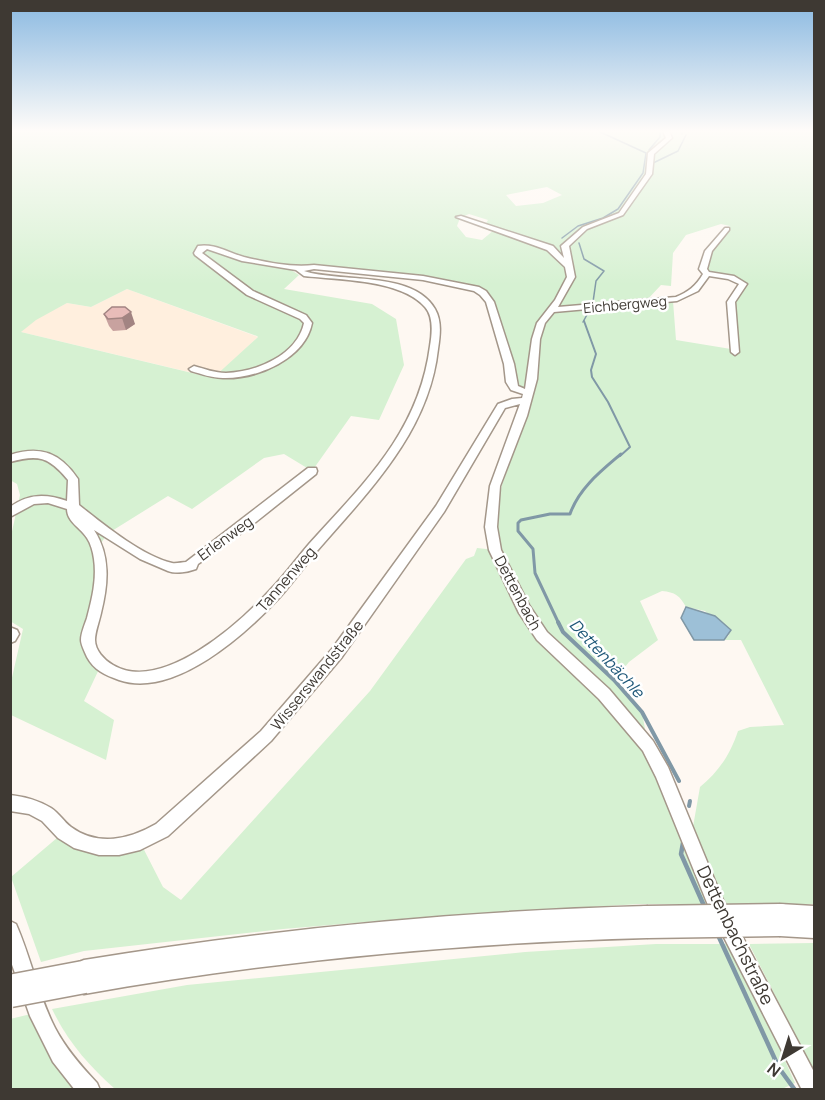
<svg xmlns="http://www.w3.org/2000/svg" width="825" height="1100" viewBox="0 0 825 1100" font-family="Manrope,sans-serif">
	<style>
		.built { fill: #ffefde }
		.green { fill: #d6f1d2; fill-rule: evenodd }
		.water { fill: #9dc0d7; stroke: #8098a6; stroke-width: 1.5 }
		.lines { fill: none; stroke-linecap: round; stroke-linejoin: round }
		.stream-far4 { stroke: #8098a6; stroke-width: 1.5 }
		.stream-far3 { stroke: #8098a6; stroke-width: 2 }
		.stream-far2 { stroke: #8098a6; stroke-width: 3 }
		.stream-far1 { stroke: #8098a6; stroke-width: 4 }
		.stream { stroke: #8098a6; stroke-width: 4.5 }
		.street-casing { stroke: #a4978a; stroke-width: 3 }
		.highway-casing { stroke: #a4978a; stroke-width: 3 }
		.street { fill: #fff; fill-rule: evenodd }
		.highway { fill: #fff; fill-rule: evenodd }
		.highway-bridge-casing { stroke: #a4978a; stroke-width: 35; stroke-linecap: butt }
		.highway-bridge { stroke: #fff; stroke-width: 32 }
		.wall { fill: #c8a29f }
		.shaded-wall { fill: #a28482 }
		.building { fill: #e8bcb9; stroke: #a28482; stroke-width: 1.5 }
		.labels { text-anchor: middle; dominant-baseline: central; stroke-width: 5; stroke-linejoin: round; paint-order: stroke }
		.far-street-label { font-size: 14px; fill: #3e3933; stroke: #fff }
		.street-label { font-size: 15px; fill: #3e3933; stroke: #fff }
		.water-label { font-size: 16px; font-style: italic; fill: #1e5778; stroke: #fff }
		.near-street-label { font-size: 18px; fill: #3e3933; stroke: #fff }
	</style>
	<rect width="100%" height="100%" fill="#fef8f2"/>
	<path class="built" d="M127,289l131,48 -44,41 -193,-46 13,-12 33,-17 24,4z"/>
	<g class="green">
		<path d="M11,131h803v773h-175l-225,14 -131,11 -199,22 -43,11 -30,-85 53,-45 16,10h60l23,45 18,13 189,-209 96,-132 8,-3 3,-8 18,2v-35l7,-30 32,-92 -17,-6 -26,-90c-15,-24 -156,-29 -187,-32l-12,2 -1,3 8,5 -15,14 88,15 24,15 8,46 -25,55 -28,-4 -39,55 -28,-17 -20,4 -72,51 -24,-13 -61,38 -9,14 4,19 -14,72 13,26 -17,36 30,19 -8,40 -95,-45v-33l12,-53 -13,-8 1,-85 9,-41 -3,-11 -7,-4zM547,187l15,8 -19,8 -27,3 -10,-11zM469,214l19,6 -4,7 10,3 -12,10 -16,-3 -9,-11 3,-8zM721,224l9,2c-7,16 -24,25 -22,45l34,9 4,4 -11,17 2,49 -61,-10 -3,-39 -26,-1 14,-15 10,1 2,-33 13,-18zM127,289l130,47 1,1 -45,41 -192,-46 15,-12 31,-17 24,4zM662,591c13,1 18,5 24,16l19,4 24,24 -5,5h17l43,85 -34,2 -12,4c-8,24 -19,40 -38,56l-9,51 -43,-92 -6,-34 -28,-32 15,-18 29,-22 -18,-39z"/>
		<path d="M814,943v129l-65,-128z"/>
		<path d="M656,944h73l20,36 46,103 -15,7 -665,-1c-27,-24 -47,-47 -63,-80l135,-24 338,-33z"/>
		<path d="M31,1014c11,27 26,56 48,75h-68l-1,-70z"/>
	</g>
	<path class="water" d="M686,607l29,9 16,14 -7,10h-30l-13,-22z"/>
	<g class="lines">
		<g class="stream-far4">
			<path d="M682,131v3"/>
			<path d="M649,150l11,-13v-6"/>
			<path d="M651,164l27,-13 8,-16"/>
			<path d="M562,238l16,-12 25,-8 15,-9 25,-36 3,-20 -48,-22"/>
			<path d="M579,243l5,16 20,12 -8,10 -3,21"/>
			<path d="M583,322l6,-11"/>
		</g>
		<path class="stream-far3" d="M584,321l12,33 -5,16 1,7 16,25 22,45 -10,9"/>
		<path class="stream-far2" d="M559,624l-24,-51 -2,-24 -15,-18v-8l3,-3 29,-6h20c9,-26 31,-43 51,-60"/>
		<g class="stream-far1">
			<path d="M558,622l5,10 51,48 28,32 37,69"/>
			<path d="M689,806l1,-5"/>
		</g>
		<g class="stream">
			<path d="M683,843l-2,11 24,54"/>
			<path d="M718,935l61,133 16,22"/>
		</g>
		<g class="street-casing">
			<g id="street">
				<path d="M663,131h6l3,7 -18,16 -2,20 -29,41 -36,14 -18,17 6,31 -17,30 118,-10c12,-5 20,-11 27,-23l-4,-5 6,-18 20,-23h4v2l-17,21 -5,18 2,3 25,4 13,8 -12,18 4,50 -4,3 -4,-3 -4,-50 12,-18 -11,-5 -19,-3 -11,15 -21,10 -123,11 -9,11 -5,16 -3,40 -10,37 -27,70 -3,41 4,23 28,55 18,27 62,57 44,52 15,26 54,131 92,174v18h-12l-2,-4 -90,-176 -54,-133 -13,-26 -44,-52 -62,-59 -18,-27 -30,-63 -4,-23 5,-41 30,-82 -15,4 -61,104 -102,145 -71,84 -103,95 -28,14 -21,5h-20l-25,-7 -16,-10 -16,-17 -13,-7 -19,-3v-16c16,2 28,5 41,13 8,5 13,14 20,19 27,20 59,12 85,-3l105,-93 71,-82 104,-143 62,-102 14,-5 10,-1 1,-4 -12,-4 -5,-8 -2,-18 -18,-62 -6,-7 -6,-4 -51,-11 -109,-11 -10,2c35,12 109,-1 131,38 7,12 5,27 3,40 -9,83 -69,142 -121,202 -12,15 -24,31 -37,46 -34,37 -106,102 -161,83 -14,-5 -25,-10 -32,-23 -2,-5 -6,-12 -6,-17 0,-7 4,-16 6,-22 5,-19 10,-39 7,-59 -1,-7 -3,-15 -7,-21 -6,-10 -20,-16 -20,-29l-19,-6 -14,1 -24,13v-10c19,-14 37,-13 57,-6l1,-21c-19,-23 -29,-26 -58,-18v-7c31,-10 50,-2 68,24l1,26c24,19 63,51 93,58 4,1 10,-1 14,-1l122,-94h8l1,3 -1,3 -69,55 -49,35 -2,5c-8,3 -20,5 -28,2l-28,-12 -46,-29c17,26 14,55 7,83 -2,9 -6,19 -6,27 0,10 9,20 18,25 49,29 127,-42 158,-76 14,-14 25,-30 38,-45 55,-61 110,-112 121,-198 2,-12 4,-29 -5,-39 -24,-28 -87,-27 -121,-31l-8,-6 -54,-9 -35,-12 -5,4 51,38 53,24 6,8c-7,36 -55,56 -89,55 -11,0 -22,-4 -32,-7l-2,-2 5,-3c11,3 21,7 32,7 31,-1 71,-18 78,-50l-4,-4 -53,-24 -52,-40 -1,-2 4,-7c16,-3 31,7 46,11 21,5 48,11 70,8l109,11 56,11 7,4 8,11 20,62 4,22 7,3 7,-50 5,-16 18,-23 12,-23 -2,-10 -18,-17 -91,-33 5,-1 92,30 11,12 -3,-12 22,-19 36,-14 27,-39 2,-21 18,-15z"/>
				<path d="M12,628l5,2 2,4 -4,7 -5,2z"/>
				<path d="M10,921l6,3c15,34 22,71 39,104 11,21 26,38 42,55l3,7h-25l-22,-28 -23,-46 -20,-57z"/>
			</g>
		</g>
		<g class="highway-casing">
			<g id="highway">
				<path d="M780,904l34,2v32l-34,-2 -11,-5 -5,-11 5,-11z"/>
				<path d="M647,906l11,5 5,11 -5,11 -11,5c-189,5 -376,23 -563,56l-12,-5 -5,-12 5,-12 12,-5c187,-31 374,-49 563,-54z"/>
			</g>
		</g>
		<use href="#street" class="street"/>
		<use href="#highway" class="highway"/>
		<g class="highway-bridge-casing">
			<g id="highway-bridge">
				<path d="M647,922l133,-2"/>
				<path d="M10,991l74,-14"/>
			</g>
		</g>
		<use href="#highway-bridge" class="highway-bridge"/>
	</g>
	<path class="wall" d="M112,307l23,17 -9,6 -13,1 -4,-5 -5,-12z"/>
	<path class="shaded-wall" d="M131,312l4,12 -9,6 -4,-12z"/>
	<path class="building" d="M112,307h13l6,5 -9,6 -14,1 -4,-5z"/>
	<linearGradient id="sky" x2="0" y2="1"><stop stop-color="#8ab9e1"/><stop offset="0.46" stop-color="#fffcf9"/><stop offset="1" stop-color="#fffcf9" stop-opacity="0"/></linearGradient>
	<rect width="825" height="285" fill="url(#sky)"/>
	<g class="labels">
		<g class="far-street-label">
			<text transform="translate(625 304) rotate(-5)">Eichbergweg</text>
		</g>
		<g class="street-label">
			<text transform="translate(225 538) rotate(-36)">Erlenweg</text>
			<text transform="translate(286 579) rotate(-49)">Tannenweg</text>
			<text transform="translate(518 593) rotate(62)">Dettenbach</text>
			<text transform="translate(317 675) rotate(-51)">Wisserswandstraße</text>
		</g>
		<g class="water-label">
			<text transform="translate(607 658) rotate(47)">Dettenbächle</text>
		</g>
		<g class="near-street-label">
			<text transform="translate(736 935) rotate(64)">Dettenbachstraße</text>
		</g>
	</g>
	<rect width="825" height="1100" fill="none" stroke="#3e3933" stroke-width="24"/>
	<g transform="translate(783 1058) rotate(218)" stroke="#ffffff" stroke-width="4.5" paint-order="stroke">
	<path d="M0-4.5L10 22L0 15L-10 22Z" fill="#3e3933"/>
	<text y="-9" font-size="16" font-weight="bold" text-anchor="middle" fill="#3e3933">N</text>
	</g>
</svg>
